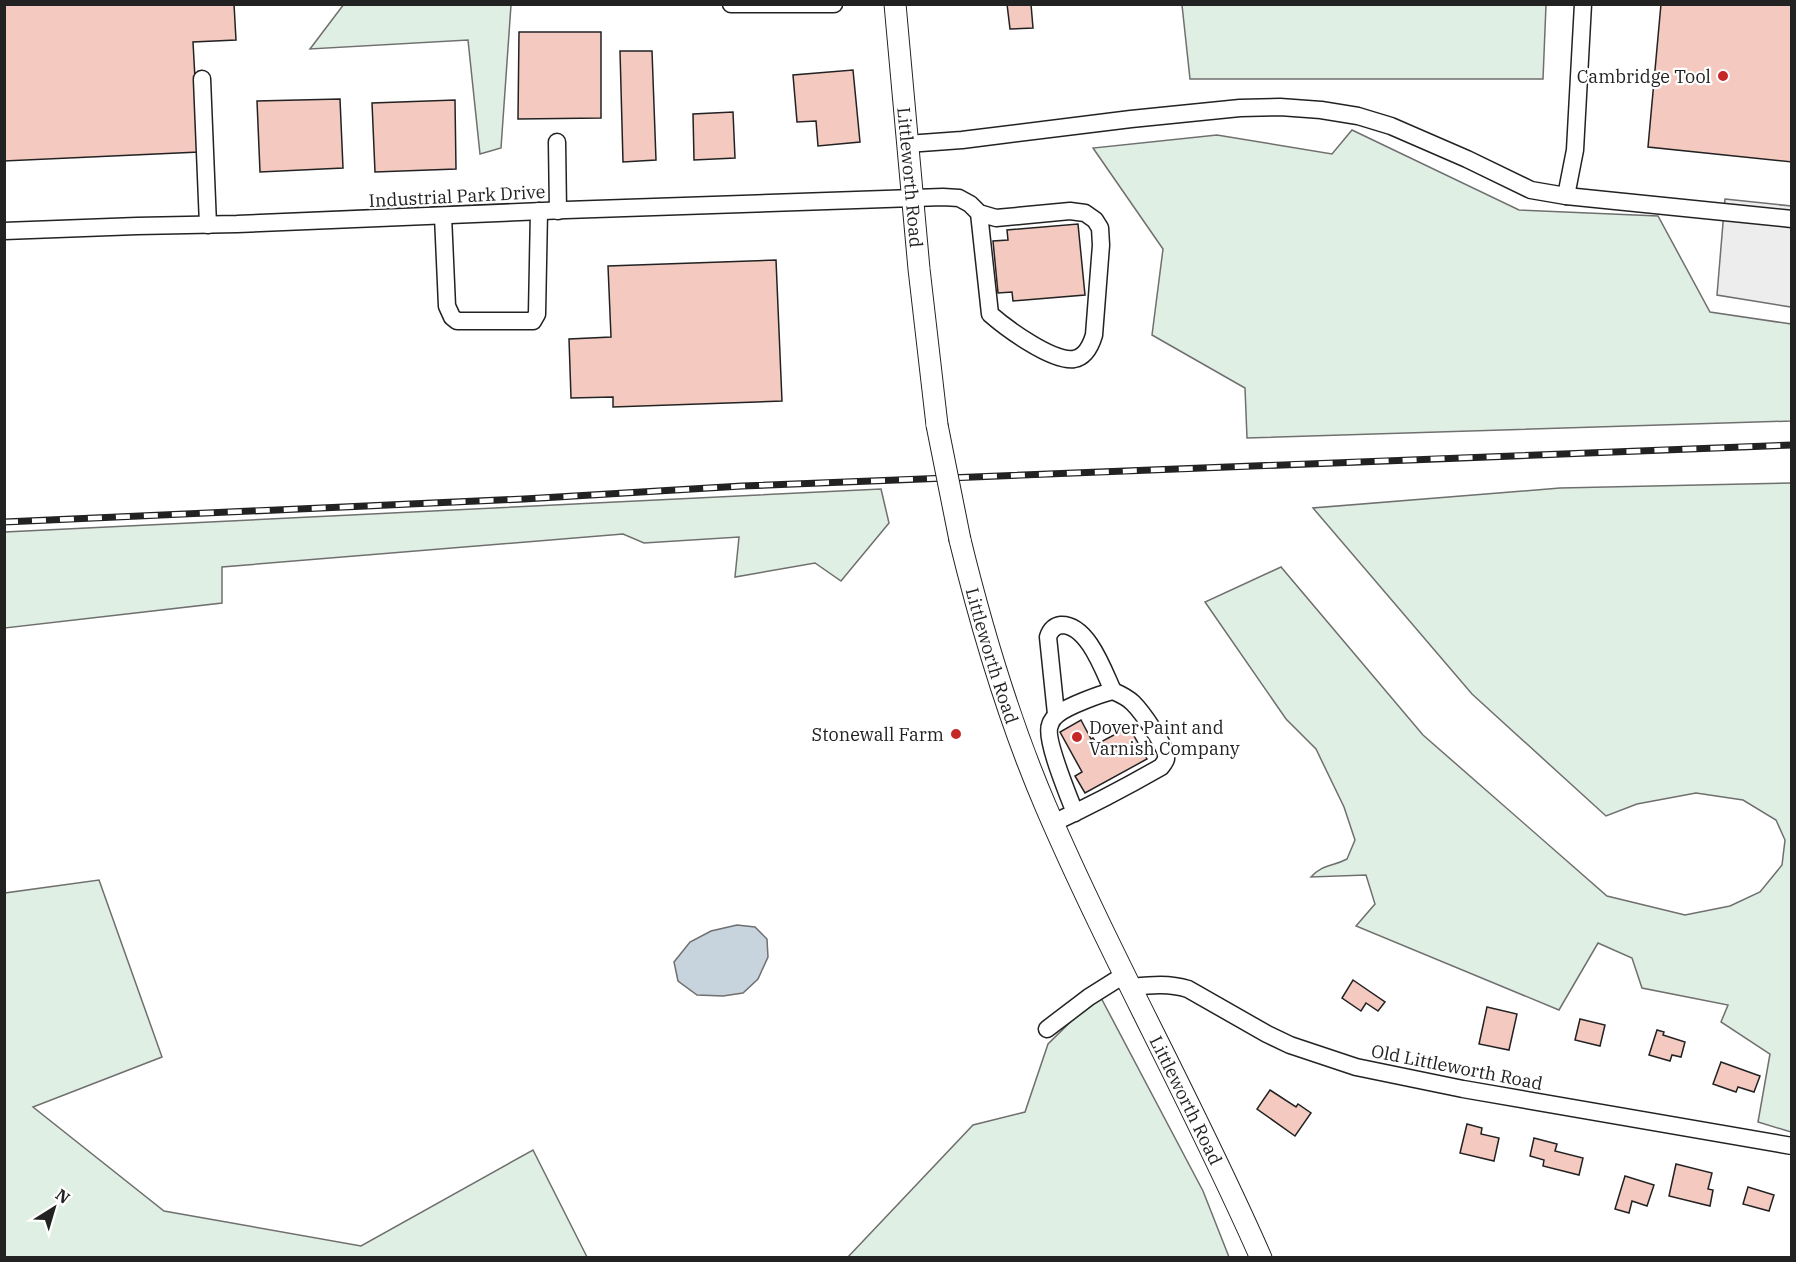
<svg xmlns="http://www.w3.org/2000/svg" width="1796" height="1262" viewBox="0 0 1796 1262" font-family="'IBM Plex Serif',serif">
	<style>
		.green { fill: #e0efe3; stroke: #6f6f6f; stroke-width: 1.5 }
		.parking { fill: #ededed; stroke: #6f6f6f; stroke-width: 1.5 }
		.water { fill: #c7d3dd; stroke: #6f6f6f; stroke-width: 1.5 }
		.building { fill: #f3c9c0; stroke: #222; stroke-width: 1.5 }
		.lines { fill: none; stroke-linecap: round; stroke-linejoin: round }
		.minor-casing { stroke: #222; stroke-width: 19 }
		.major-casing { stroke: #222; stroke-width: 23 }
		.minor { stroke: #fff; stroke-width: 16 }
		.major { stroke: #fff; stroke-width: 21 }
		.rail-casing { stroke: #222; stroke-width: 7 }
		.rail { stroke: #fff; stroke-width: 4.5; stroke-dasharray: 14; stroke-linecap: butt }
		.major-bridge-casing { stroke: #222; stroke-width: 23; stroke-linecap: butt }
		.major-bridge { stroke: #fff; stroke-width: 21 }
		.poi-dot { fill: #c62828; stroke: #fff; stroke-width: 2 }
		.labels { text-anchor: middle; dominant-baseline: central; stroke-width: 4.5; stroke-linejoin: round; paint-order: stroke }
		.poi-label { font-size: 18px; fill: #222; stroke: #fff; text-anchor: end }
		.street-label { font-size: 18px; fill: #222; stroke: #fff }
	</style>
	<rect width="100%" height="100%" fill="#fff"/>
	<g class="green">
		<path d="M344,4l167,1 -10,143 -21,6 -12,-114 -158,9z"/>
		<path d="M1182,5h364l-3,74h-353z"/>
		<path d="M1352,130l167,80 139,6 52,96 81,12v97l-544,17 -2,-50 -93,-53 11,-86 -70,-101 124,-13 115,19z"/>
		<path d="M1791,483h1l-1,649 -33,-10 12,-68 -49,-32 7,-17 -86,-17 -10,-30 -34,-15 -39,67 -203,-84 19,-22 -9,-29 -55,2c12,-13 21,-10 36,-18l8,-19 -11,-33 -28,-58 -30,-30 -81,-117 76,-35 142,168 184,161 78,19 45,-9 30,-14 22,-27 3,-25 -9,-20 -33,-20 -47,-7 -59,11 -31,12 -134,-122 -159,-186 247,-20z"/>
		<path d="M881,489l8,34 -48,58 -26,-18 -80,14 4,-40 -95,6 -21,-9 -401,33v36l-217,25v-96z"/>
		<path d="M99,880l63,177 -129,50 131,104 197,35 172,-96 54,107h-582v-364z"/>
		<path d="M1099,994l104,197 26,66 -382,1 126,-133 52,-13 23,-68z"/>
	</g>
	<path class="parking" d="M1725,199l66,7v101l-74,-12z"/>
	<path class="water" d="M737,925l18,2 12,12 1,18 -10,22 -15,14 -20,3 -26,-1 -19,-14 -4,-19 16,-20 21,-11z"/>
	<g class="building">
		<path d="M4,4h230l2,36 -43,2 6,110 -195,9z"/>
		<path d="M1007,4h24l2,24 -23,1z"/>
		<path d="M1661,4h131v158l-144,-15z"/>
		<path d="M519,32h82v86l-83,1z"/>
		<path d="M620,51h32l4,109 -33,2z"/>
		<path d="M853,70l7,72 -42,4 -2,-25 -19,1 -4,-47z"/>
		<path d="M340,99l3,69 -83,4 -3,-71z"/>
		<path d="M455,100l1,69 -81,3 -3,-69z"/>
		<path d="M733,112l2,46 -41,2 -1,-46z"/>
		<path d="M1078,224l7,71 -72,6 -1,-9 -14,1 -5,-52 15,-1 -1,-10z"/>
		<path d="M776,260l6,141 -169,6v-10l-42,1 -2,-59 42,-2 -3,-71z"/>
		<path d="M1081,720l10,19 2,-1 4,6 32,-17 18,32 -62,34 -10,-17 7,-4 -22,-40z"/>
		<path d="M1353,980l32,22 -7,9 -12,-8 -5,8 -19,-13z"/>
		<path d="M1487,1007l30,7 -8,36 -30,-6z"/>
		<path d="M1580,1019l25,6 -5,21 -25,-6z"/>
		<path d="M1657,1030l7,2 -1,3 22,7 -4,15 -9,-2 -2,6 -21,-6z"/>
		<path d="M1721,1062l39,14 -6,16 -16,-5 -2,5 -23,-8z"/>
		<path d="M1270,1090l26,17 2,-3 13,9 -16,23 -38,-27z"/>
		<path d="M1467,1124l15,4 -1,6 18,4 -5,23 -34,-8z"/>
		<path d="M1534,1138l23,6 -2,7 28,7 -4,17 -36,-9 1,-6 -14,-4z"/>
		<path d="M1676,1164l36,9 -4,16 5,1 -3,16 -41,-10z"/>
		<path d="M1625,1176l29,9 -7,21 -15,-5 -3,12 -14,-4z"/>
		<path d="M1748,1187l26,8 -5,16 -26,-7z"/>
	</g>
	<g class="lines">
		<g class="minor-casing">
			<g id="minor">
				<path d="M731,4h103"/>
				<path d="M202,79l6,146"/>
				<path d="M557,142l1,69"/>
				<path d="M907,144l55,-4 169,-21 109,-11 40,-1 41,3 37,6 33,10 76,33 64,31 35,6 226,23"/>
				<path d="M1566,196l9,-46 8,-146"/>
				<path d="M443,216l4,90 5,11 5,4h76l4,-7 2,-103"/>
				<path d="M4,231l133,-5 100,-2 329,-14 377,-13 16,1 11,6 9,9 11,101c16,14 62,48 84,45 12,-2 17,-14 20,-24l7,-90 -1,-17 -5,-8 -10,-7 -15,-2 -74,7 -17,-5"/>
				<path d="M1056,714l-8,-77c2,-6 6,-11 13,-12 27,-1 43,47 52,66"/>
				<path d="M1053,823c37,-17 73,-36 108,-56 3,-4 6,-7 5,-12 -2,-12 -24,-43 -33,-52 -5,-5 -13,-9 -20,-12 -13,3 -45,15 -55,23 -3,2 -7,7 -8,11 -6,13 19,72 25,88"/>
				<path d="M1131,987c20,-2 38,-4 57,2l79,45 23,11 66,22 107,22 329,57"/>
				<path d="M1047,1029l42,-32 35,-22"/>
			</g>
		</g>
		<g class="major-casing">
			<g id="major">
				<path id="s1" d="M895,4l24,265 18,156"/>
				<path id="s2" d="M960,540c22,90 49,181 86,267 66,153 148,298 215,451"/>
			</g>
		</g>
		<use href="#minor" class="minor"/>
		<use href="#major" class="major"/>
		<g class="rail-casing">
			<path id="rail" d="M4,522l520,-23 218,-13 1050,-41"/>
		</g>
		<use href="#rail" class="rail"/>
		<g class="major-bridge-casing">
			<path id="major-bridge" d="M937,425l23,115"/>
		</g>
		<use href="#major-bridge" class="major-bridge"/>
	</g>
	<g class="poi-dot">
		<circle cx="1723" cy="76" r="6"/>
		<circle cx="956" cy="734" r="6"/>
		<circle cx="1077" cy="737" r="6"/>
	</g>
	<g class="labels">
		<g class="poi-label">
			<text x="1711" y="76">Cambridge Tool</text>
			<text x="1089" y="727" text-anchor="start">Dover Paint and<tspan x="1089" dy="21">Varnish Company</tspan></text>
			<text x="944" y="734">Stonewall Farm</text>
		</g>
		<g class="street-label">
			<text stroke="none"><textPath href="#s1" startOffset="174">Littleworth Road</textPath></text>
			<text transform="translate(457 196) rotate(-3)">Industrial Park Drive</text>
			<text stroke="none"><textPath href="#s2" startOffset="120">Littleworth Road</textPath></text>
			<text transform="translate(1457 1067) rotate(11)">Old Littleworth Road</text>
			<text stroke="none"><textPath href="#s2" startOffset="606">Littleworth Road</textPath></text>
		</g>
	</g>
	<rect width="1796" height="1262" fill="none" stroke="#222222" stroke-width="12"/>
	<g transform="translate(54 1208) rotate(37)" stroke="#ffffff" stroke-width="4.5" paint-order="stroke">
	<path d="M0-4.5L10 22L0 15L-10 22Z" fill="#222222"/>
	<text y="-9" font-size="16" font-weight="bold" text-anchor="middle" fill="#222222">N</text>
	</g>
</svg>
